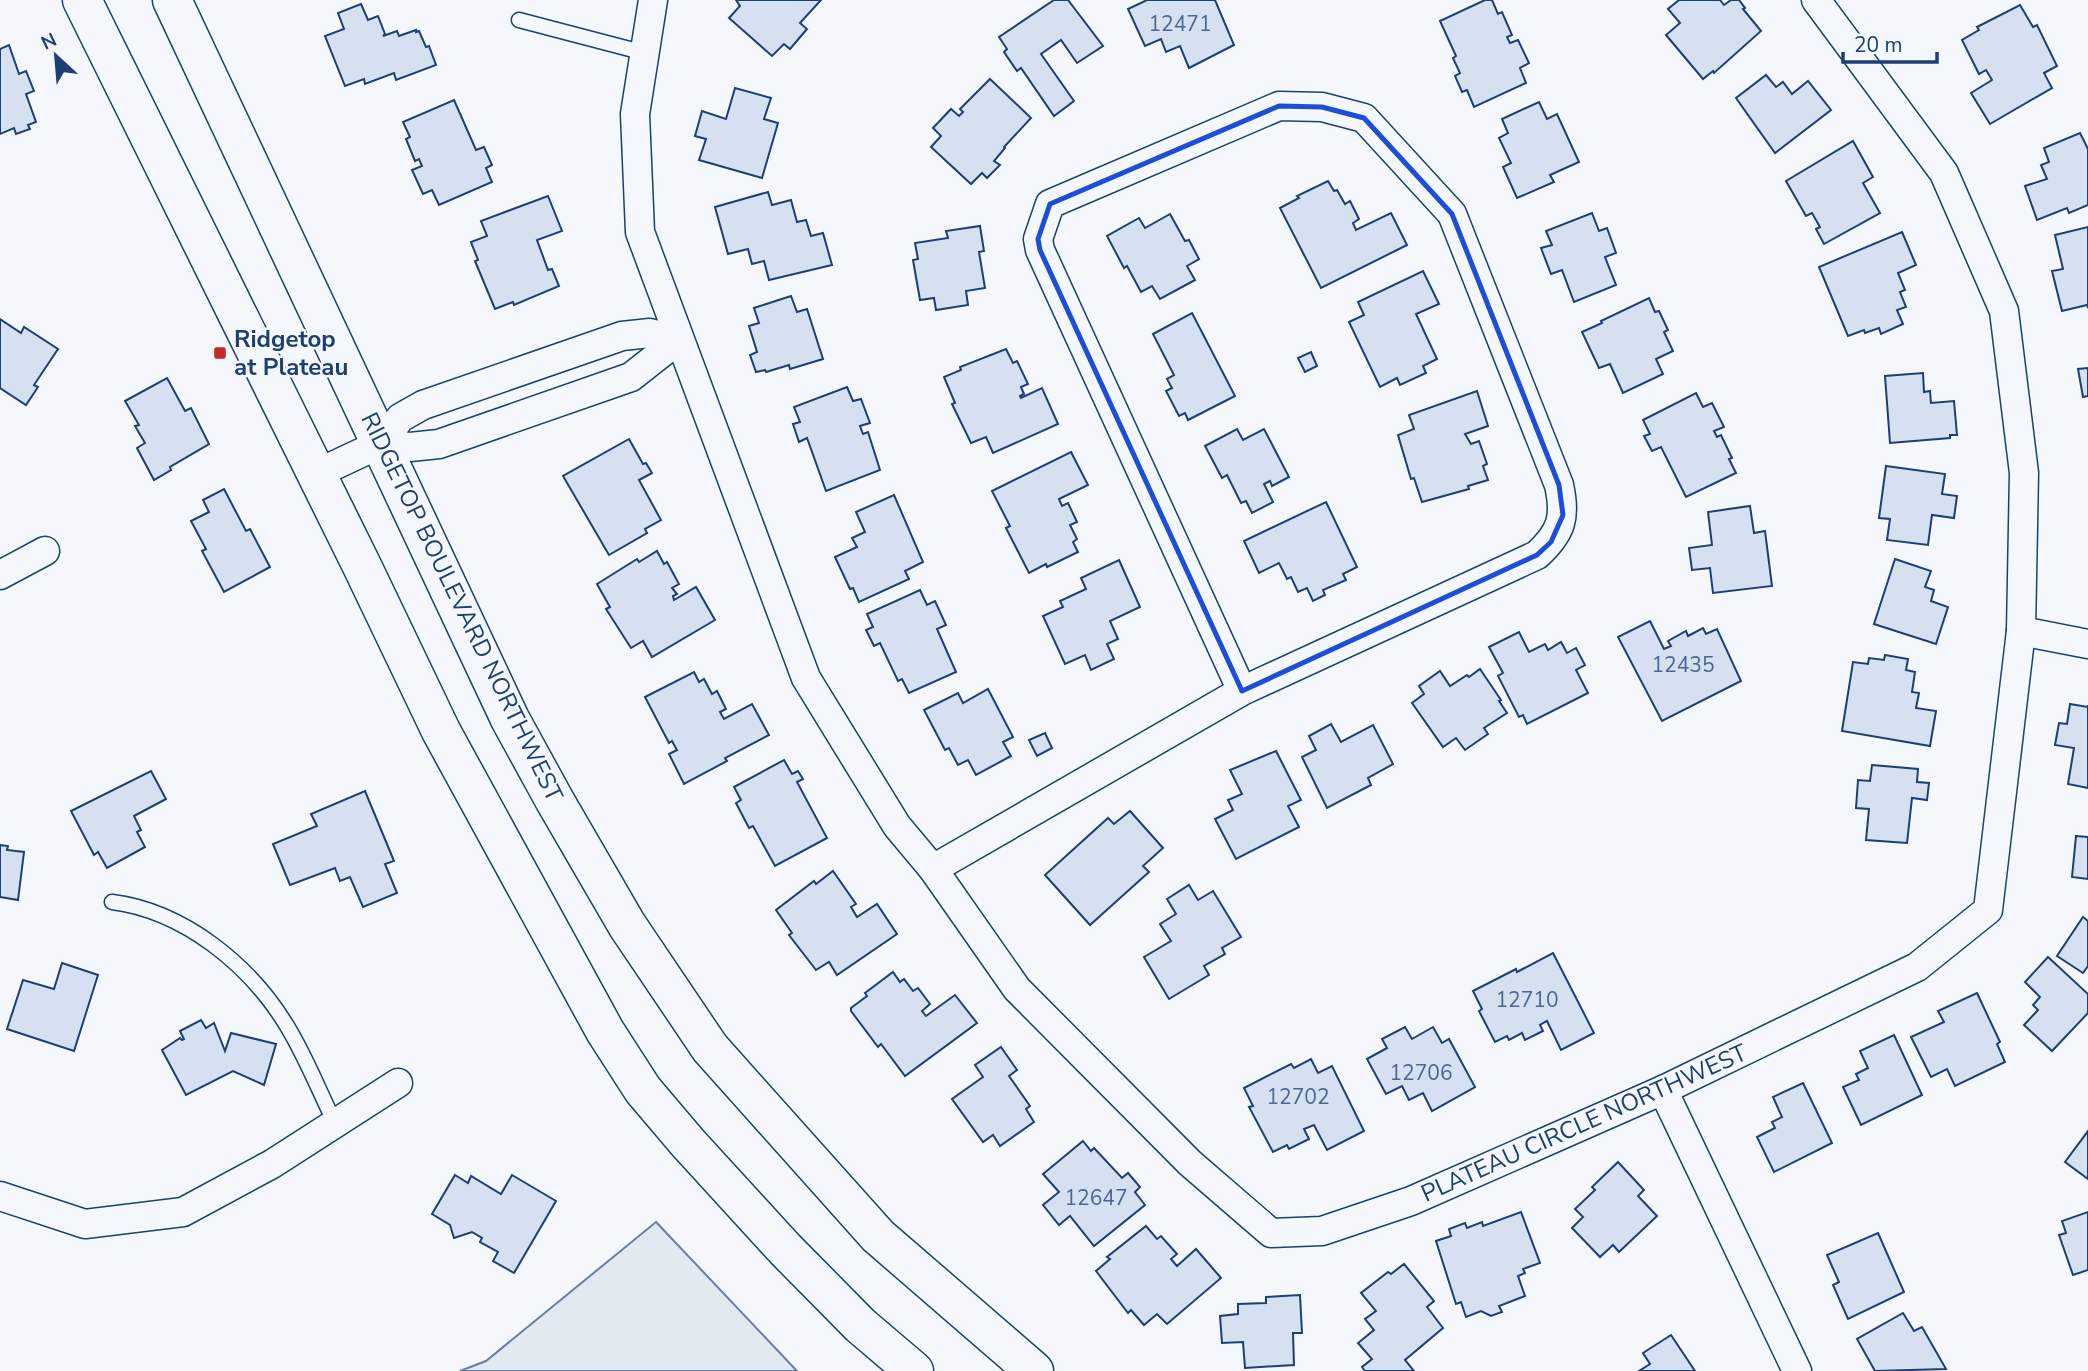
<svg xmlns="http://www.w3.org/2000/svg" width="2088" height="1371" viewBox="0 0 2088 1371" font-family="'Nunito Sans',sans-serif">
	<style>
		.green { fill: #e3e9f0; stroke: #687fa3; stroke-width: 2 }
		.building { fill: #d5e0f0; stroke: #1d3f73; stroke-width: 2 }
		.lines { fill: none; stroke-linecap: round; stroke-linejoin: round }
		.lane-casing { stroke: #1d3f73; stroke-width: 17 }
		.street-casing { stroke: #1d3f73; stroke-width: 31 }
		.secondary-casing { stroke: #1d3f73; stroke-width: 41 }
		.lane { stroke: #f4f7fb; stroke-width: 14 }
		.street { stroke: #f4f7fb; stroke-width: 28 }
		.secondary { stroke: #f4f7fb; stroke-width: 38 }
		.marked { fill: none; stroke: #1d4ed8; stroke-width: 5; stroke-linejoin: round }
		.poi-dot { fill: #c62828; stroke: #f4f7fb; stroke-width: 2.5 }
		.labels { text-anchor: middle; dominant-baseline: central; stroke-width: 5; stroke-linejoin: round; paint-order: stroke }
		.number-label { font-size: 21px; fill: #4b6792 }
		.poi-label { font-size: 24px; font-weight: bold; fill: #1d3f73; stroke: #f4f7fb; text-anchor: start }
		.street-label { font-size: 24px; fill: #1d3f73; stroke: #f4f7fb }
	</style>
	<rect width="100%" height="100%" fill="#f4f7fb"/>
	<path class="green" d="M656,1222l141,149h-337l26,-10z"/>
	<g class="building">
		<path d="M736,0h85l-21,23 7,6 -17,20 -6,-5 -12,12 -43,-38 11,-12z"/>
		<path d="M1054,0h14l35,46 -26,17 -16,-23 -20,14 33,47 -20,15 -33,-48 -4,3 -13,-19 3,-3 -8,-12z"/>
		<path d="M1215,0l19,45 -45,23 -9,-22 -14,6 -5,-13 -16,7 -17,-37 19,-9z"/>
		<path d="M1485,0h7l6,14 4,-2 10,23 -5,2 3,6 8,-3 11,23 -9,5 6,15 -52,24 -7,-17 -5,2 -7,-16 5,-3 -7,-15 3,-2 -16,-35z"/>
		<path d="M1679,0h41l4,5 7,-5h8l6,8 -2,1 18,22 -47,42 -1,-2 -10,8 -37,-44 14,-12 -12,-14z"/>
		<path d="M361,4l7,16 10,-4 7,18 -2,2 14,-5 2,5 17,-6v2l3,-1 7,16 3,-1 7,19 -40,15 -2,-7 -29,11 -1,-5 -19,7 -20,-50 19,-7 -6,-16z"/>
		<path d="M2020,5l13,22 4,-2 20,41 -13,7 8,15 -62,36 -19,-31 21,-13 -6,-10 -7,4 -17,-34 17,-10 -2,-3z"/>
		<path d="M9,45l10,29 7,-3 8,20 -8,3 10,28 -8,3 2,4 -14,5 -2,-6 -14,6v-85z"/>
		<path d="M1766,75l10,12 7,-5 9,12 16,-13 23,29 -56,43 -39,-55z"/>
		<path d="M990,79l41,39 -27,29 1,1 -11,13 6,4 -13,13 -5,-5 -11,11 -40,-37 10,-11 -8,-8 18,-19 8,7 4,-4 -3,-3z"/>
		<path d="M735,88l36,10 -7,21 14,4 -16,55 -63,-18 7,-21 -11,-3 7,-25 24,8z"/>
		<path d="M454,100l22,50 8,-3 8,18 -6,3 6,14 -53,23 -7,-15 -9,4 -11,-24 10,-4 -3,-7 -4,2 -9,-22 4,-2 -7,-15z"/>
		<path d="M1539,102l8,17 10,-5 22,48 -29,13 4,7 -37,16 -14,-31 8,-4 -12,-25 9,-5 -6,-14z"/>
		<path d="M2080,133l8,16v56l-19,8 -2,-5 -30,12 -12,-34 22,-7 -6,-14 8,-3 -5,-14z"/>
		<path d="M1853,141l20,36 -10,6 17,30 -56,31 -8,-15 4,-2 -8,-14 -6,3 -20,-35z"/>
		<path d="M1328,181l6,10 3,-1 8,14 5,-3 9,18 -6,4 3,7 35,-17 16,32 -86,43 -41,-80 19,-10 -2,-2z"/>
		<path d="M768,192l4,13 19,-5 6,22 9,-2 5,16 12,-3 9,32 -63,15 -5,-19 -12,3 -4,-15 -20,5 -13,-47z"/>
		<path d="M548,196l14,35 -25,9 11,30 4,-1 7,17 -45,19 -1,-3 -18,7 -20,-48 3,-1 -7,-18 16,-6 -6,-15z"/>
		<path d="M1592,213l7,18 8,-3 9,25 -11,4 11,28 -42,17 -12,-32 -11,4 -10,-26 11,-3 -6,-14z"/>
		<path d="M1170,214l15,27 4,-1 10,19 -12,7 8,14 -35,19 -8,-13 -11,6 -14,-26 -3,2 -17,-32 32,-18 6,10z"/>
		<path d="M980,226l4,25 -5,1 6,36 -19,3 2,14 -32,5 -2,-12 -14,2 -7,-40 5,-1 -3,-16 33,-5 -2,-7z"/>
		<path d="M2088,227v81l-1,-3 -25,6 -10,-40 11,-2 -8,-34z"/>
		<path d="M1902,232l14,33 -18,8 7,17 -5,2 6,15 -9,3 6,14 -22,10 -2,-6 -14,5 -1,-3 -16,6 -29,-69z"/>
		<path d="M1423,271l16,33 -23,10 21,45 -14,7 3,7 -26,12 -3,-7 -17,9 -31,-65 15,-7 -6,-13z"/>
		<path d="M791,296l6,16 10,-3 16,50 -33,10 -1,-4 -23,7 -1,-2 -9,2 -6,-17 7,-3 -8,-26 10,-3 -5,-15z"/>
		<path d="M1649,298l6,14 4,-1 9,19 -4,2 9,19 -17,8 7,15 -40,19 -13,-29 -11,4 -17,-36 20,-9 -1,-2z"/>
		<path d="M1192,313l43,83 -47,24 -3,-7 -6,3 -13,-25 6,-3 -5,-9 7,-4 -21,-41z"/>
		<path d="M0,319l21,14 3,-6 34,22 -24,36 4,2 -12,18 -26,-17z"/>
		<path d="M1006,349l7,14 4,-2 11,23 -7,3 3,7 -4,2 1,2 21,-10 16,36 -65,29 -7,-16 -15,6 -19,-39 3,-1 -11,-26 17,-7 -1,-3z"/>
		<path d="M1311,352l6,14 -12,6 -7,-14z"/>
		<path d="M2088,368v28l-5,1 -5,-28z"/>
		<path d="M1923,373l1,19 6,-1 1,12 23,-2 3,34h-7v3l-60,5 -5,-67z"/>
		<path d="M167,378l18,33 6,-3 18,36 -39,23 1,3 -17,10 -17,-32 8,-5 -10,-17 4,-1 -14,-24z"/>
		<path d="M847,387l6,14 8,-2 9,24 -10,3 3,8 5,-2 12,38 -54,21 -19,-53 -8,4 -6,-18 7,-2 -6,-15z"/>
		<path d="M1477,391l11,35 -23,8 6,10 8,-3 8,23 -4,2 5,14 -20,6 1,3 -47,13 -8,-24 -3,1 -13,-44 16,-6 -5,-14z"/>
		<path d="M1696,393l7,14 9,-4 12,24 -10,4 3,6 4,-2 11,23 -3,1 7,14 -50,24 -25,-50 -9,4 -8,-15 6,-2 -7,-14z"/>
		<path d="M1237,429l6,11 21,-11 25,48 -17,9 -2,-5 -6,3 9,18 -21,11 -6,-12 -5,2 -14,-28 -5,3 -17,-32z"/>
		<path d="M629,439l14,25 3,-1 6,10 -13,7 22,40 -16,9 2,4 -38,22 -46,-79z"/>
		<path d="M1071,452l17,33 -29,14 3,7 6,-3 9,19 -7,3 7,14 -4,3 5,10 -31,15 -1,-3 -17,9 -23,-45 4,-2 -18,-35z"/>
		<path d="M1886,466l59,8 -3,20 15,2 -3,22 -22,-3 -4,30 -41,-5 3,-21 -11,-1z"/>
		<path d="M224,489l22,42 4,-2 20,38 -46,25 -22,-41 4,-2 -15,-28 18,-9 -6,-12z"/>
		<path d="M894,495l29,67 -18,9 4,8 -50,23 -6,-14 -3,1 -15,-32 22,-10 -5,-9 13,-6 -9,-20z"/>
		<path d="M1326,502l31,65 -14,7 3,6 -23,10 2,5 -12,6 -6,-13 -9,4 -7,-15 -4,2 -8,-16 -20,10 -15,-32z"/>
		<path d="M1750,506l4,27 11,-2 7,55 -59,7 -3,-25 -18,2 -3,-22 23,-3 -4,-33z"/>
		<path d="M657,551l7,13 3,-2 12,22 -7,4 5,6 -4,2 1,4 22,-13 19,33 -63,37 -9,-16 -12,7 -25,-39 4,-2 -13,-23 40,-25 2,3z"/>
		<path d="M1895,559l36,12 -6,16 9,3 -3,11 17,6 -12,37 -62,-20z"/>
		<path d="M1119,560l21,47 -30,14 8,18 -11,5 7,15 -23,11 -6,-15 -20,9 -22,-48 20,-9 -3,-6 26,-12 -5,-11z"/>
		<path d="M920,590l7,15 8,-4 11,24 -9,4 19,43 -47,21 -7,-14 -4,2 -18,-38 -6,3 -8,-16 7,-3 -6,-13z"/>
		<path d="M1650,621l14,28 7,-3 -3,-5 18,-10 2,5 15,-8 3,6 11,-5 24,52 -79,40 -44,-84z"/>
		<path d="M1519,632l10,20 16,-8 3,6 13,-8 6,11 9,-5 9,17 -9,5 12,23 -61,31 -4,-9 -4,2 -21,-41 5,-3 -14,-26z"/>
		<path d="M1885,655l23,4 -2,11 9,2 -3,20 7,1 -3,15 20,3 -6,35 -88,-15 11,-69 15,2 1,-6 15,2z"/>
		<path d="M1480,669l21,31 -2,1 8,12 -23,15 4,6 -23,16 -9,-12 -13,9 -31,-44 12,-9 -5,-8 21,-15 10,15 17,-11 2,2z"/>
		<path d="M694,672l5,10 5,-3 8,15 5,-3 9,18 -6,3 4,7 28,-15 17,31 -44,23 2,3 -43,23 -15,-30 8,-4 -5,-9 -3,2 -24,-46z"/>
		<path d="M988,689l25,48 -10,5 8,14 -35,19 -8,-15 -10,5 -9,-17 -4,2 -21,-40 34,-17 5,10z"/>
		<path d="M2070,704l18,3v-2v83l-20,-4 6,-36 -19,-3 4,-22 8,1z"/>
		<path d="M1331,724l10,18 32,-17 20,39 -25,14 3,7 -44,23 -25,-51 14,-7 -7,-14z"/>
		<path d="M1045,733l7,15 -15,8 -8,-16z"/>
		<path d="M1276,751l25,49 -13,6 11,21 -63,32 -21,-40 18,-9 -5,-10 14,-6 -12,-24z"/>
		<path d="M784,760l8,14 6,-3 5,8 -6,3 30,56 -52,28 -22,-40 -4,2 -13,-25 5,-3 -7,-13z"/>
		<path d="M1872,765l46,4 -1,13 12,1 -2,17 -15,-2 -5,45 -41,-3 3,-31 -13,-1 2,-28 12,1z"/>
		<path d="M151,771l15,28 -32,17 7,14 -4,2 8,15 -38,21 -9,-16 -4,3 -23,-44z"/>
		<path d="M365,791l29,70 -9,3 12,29 -34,14 -13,-30 -10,4 -5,-13 -45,17 -17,-41 44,-18 -6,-12z"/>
		<path d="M1130,811l33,37 -20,18 6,6 -59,53 -45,-50 63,-57 6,6z"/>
		<path d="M2076,836l12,1v42l-16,-2z"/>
		<path d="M0,845l8,1 -1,4 17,2 -6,48 -18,-3z"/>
		<path d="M833,871l23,33 -5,3 6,10 20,-13 20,30 -60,41 -8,-13 -13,8 -27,-35 3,-2 -16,-23 38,-29 2,3z"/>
		<path d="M1189,885l9,15 15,-9 28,46 -19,11 3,6 -21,12 5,9 -40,24 -25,-42 27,-16 -11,-17 16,-10 -9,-15z"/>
		<path d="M2083,917l5,4v45l-5,7 -26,-17z"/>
		<path d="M1553,953l41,80 -33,17 -14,-29 -7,4 3,6 -18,9 -3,-7 -13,7 -2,-4 -12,6 -16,-31 3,-2 -9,-18 43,-22 1,3z"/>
		<path d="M2048,957l40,37v19l-36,38 -28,-26 14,-15 -5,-5 7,-8 -15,-15z"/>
		<path d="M62,963l36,12 -24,76 -67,-22 16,-49 31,9z"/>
		<path d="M893,972l7,10 4,-3 9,12 5,-3 12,16 -8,7 4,5 29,-21 22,28 -72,53 -24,-32 -3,3 -27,-36v-3l16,-12 -2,-3z"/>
		<path d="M1977,993l23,49 -3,2 8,18 -50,24 -8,-17 -16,8 -20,-40 33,-15 -6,-11z"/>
		<path d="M201,1020l5,8 8,-5 11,28 6,-18 45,11 -12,41 -31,-14 -47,24 -24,-45 18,-12 2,2 2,-1 -4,-8z"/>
		<path d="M1405,1027l7,12 21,-12 9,16 7,-4 26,48 -43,24 -9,-18 -14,7 -7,-14 -16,8 -19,-35 20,-11 -5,-9z"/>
		<path d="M1894,1035l28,60 -61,30 -18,-38 16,-7 -3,-6 12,-6 -8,-17z"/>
		<path d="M1001,1047l16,23 -8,6 21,30 -4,3 8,13 -34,24 -7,-11 -10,7 -31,-43 31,-22 -8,-12z"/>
		<path d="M1311,1059l7,14 14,-7 32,65 -37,19 -13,-25 -10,4 5,10 -20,10 -2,-4 -14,7 -24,-45 4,-1 -9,-18 47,-24 3,4z"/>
		<path d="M1803,1083l29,60 -58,29 -17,-35 18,-9 -3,-6 10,-5 -9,-20z"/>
		<path d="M2088,1131v48l-23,-17z"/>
		<path d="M1083,1141l8,10 3,-3 28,30 6,-5 12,14 -5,5 10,13 -51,41 -24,-30 -11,9 -16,-20 16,-13 -16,-18z"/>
		<path d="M1618,1162l26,28 -6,6 19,20 -38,36 -6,-7 -13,12 -28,-29 11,-11 -8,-8 20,-19 -3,-3z"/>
		<path d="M455,1175l13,8 3,-7 30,18 11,-19 44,26 -42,72 -21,-12 5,-9 -18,-10 2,-4 -10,-6 -18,6 -4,-13 -18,-11z"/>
		<path d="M1521,1212l19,51 -17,6 2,4 -7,3 7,20 -26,10 3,6 -11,4 -10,-5 -15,6 -5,-15 -5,2 -20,-63 15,-5 -2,-7 16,-6 2,5 15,-6 1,4z"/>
		<path d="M2088,1212v58l-15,5 -14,-40 7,-2 -4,-12z"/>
		<path d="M1146,1226l11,13 4,-3 16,18 -6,5 6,7 19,-17 25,29 -54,46 -10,-10 -13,11 -13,-15 -3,3 -32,-42 14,-12 -3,-2z"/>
		<path d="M1878,1233l26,59 -56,27 -15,-34 6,-3 -12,-27z"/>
		<path d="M1404,1264l30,37 -7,6 16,21 -38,32 9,11h-49l-3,-4 10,-8 -14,-16 16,-13 -9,-11 11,-8 -15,-18 27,-21 3,2z"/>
		<path d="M1300,1295l2,38h-9l1,32 -49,3 -2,-26 -21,1 -2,-27 18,-2v-10l28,-1v-6z"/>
		<path d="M1903,1313l11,18 8,-4 24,42 -71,2 -18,-32z"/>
		<path d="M1671,1335l24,36h-56l11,-7 -7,-11z"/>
	</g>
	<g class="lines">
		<g class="lane-casing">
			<g id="lane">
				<path d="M519,20l126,33"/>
				<path d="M112,902c72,9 138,63 175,124 19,31 32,65 48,97"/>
			</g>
		</g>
		<g class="street-casing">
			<g id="street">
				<path d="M653,0l-18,114 5,118 166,446 91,148 36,43 84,120 173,174 81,70 51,-2 89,-30 252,-111 254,-123 71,-57 33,-279 3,-158 -20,-162 -60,-138 -128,-173"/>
				<path d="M382,443l28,4 29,-3 192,-67 47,-37"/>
				<path d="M316,474l66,-31 18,-25 23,-13 199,-69 28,-3 28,7"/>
				<path d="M0,575l45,-24"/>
				<path d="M2021,631l67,13"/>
				<path d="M933,869l309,-178 295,-136c25,-23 29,-38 22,-70l-107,-271 -88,-96 -42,-11 -43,-1 -229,98 -12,35 2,11 202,441"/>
				<path d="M1663,1090l134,281"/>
				<path d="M0,1196l85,28 98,-12 89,-48 126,-81"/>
			</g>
		</g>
		<g class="secondary-casing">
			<g id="secondary">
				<path d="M82,0l280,566 79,165 164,300 38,59 45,53 97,106 75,76 54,46"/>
				<path d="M172,0l338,719 45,82 72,124 83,123 168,188 156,135"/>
			</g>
		</g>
		<use href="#lane" class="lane"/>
		<use href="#street" class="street"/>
		<use href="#secondary" class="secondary"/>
	</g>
	<path class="marked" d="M1279,106l43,1 42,11 88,96 107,271 4,30 -12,27 -14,13 -295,136 -202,-441 -2,-11 12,-35z"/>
	<rect class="poi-dot" x="213" y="346" width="14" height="14" rx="3.5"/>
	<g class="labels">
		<g class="number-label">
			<text x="1180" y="24">12471</text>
			<text x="1683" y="665">12435</text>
			<text x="1527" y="1000">12710</text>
			<text x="1421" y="1073">12706</text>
			<text x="1298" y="1097">12702</text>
			<text x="1096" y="1198">12647</text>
		</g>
		<g class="poi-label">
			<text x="234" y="339">Ridgetop<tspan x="234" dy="28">at Plateau</tspan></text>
		</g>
		<g class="street-label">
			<text transform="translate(462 607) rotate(64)">RIDGETOP BOULEVARD NORTHWEST</text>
			<text transform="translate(1584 1123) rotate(-24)">PLATEAU CIRCLE NORTHWEST</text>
		</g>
	</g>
	<g transform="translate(56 56) rotate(334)" stroke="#f4f7fb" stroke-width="5" paint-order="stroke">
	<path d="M0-5L12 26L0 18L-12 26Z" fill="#1d3f73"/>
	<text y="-10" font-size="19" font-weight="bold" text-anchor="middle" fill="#1d3f73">N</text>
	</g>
	<path d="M1843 52v10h94v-10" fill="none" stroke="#1d3f73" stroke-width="3.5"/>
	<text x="1854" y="52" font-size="21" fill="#1d3f73" stroke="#f4f7fb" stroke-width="5" paint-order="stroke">20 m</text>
</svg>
